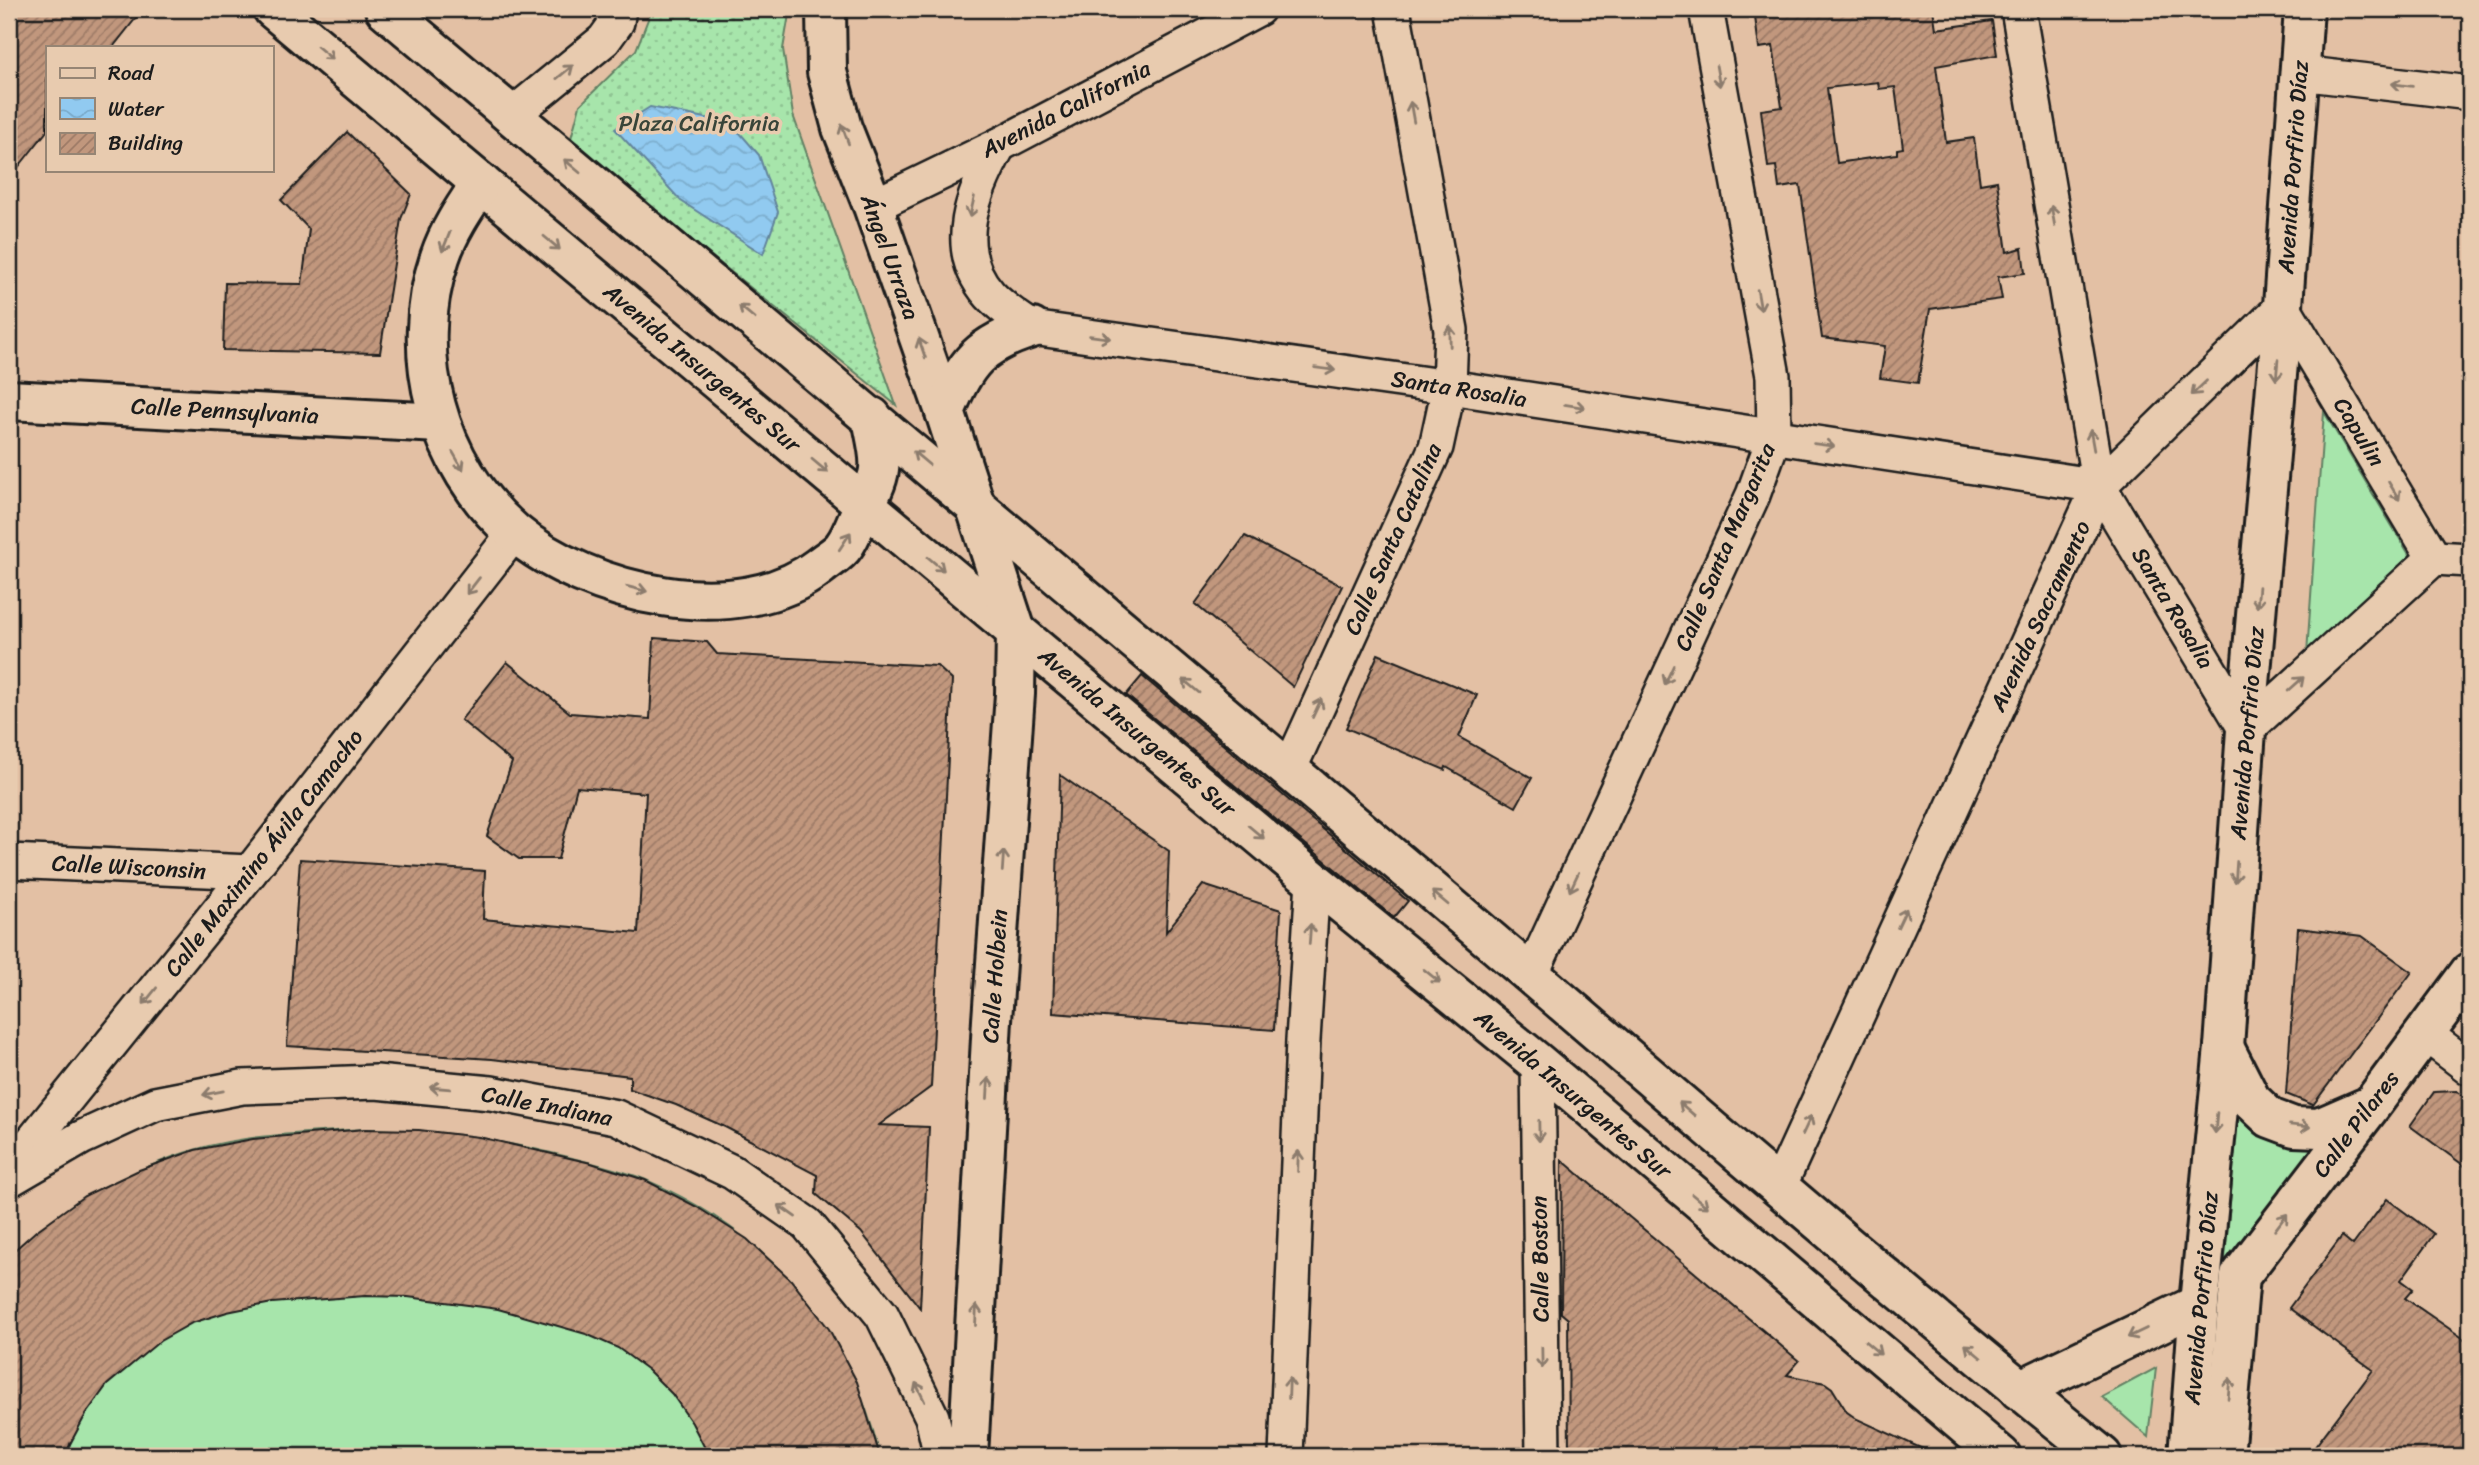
<svg xmlns="http://www.w3.org/2000/svg" width="2479" height="1465" viewBox="0 0 2479 1465" font-family="Sriracha,sans-serif">
	<style>
		.grass { fill: url(#grass-dots); stroke: #628064; stroke-width: 2 }
		.garden { fill: #a7e5ab; stroke: #628064; stroke-width: 2 }
		.water { fill: url(#water-waves); stroke: #62849b; stroke-width: 2 }
		.building { fill: url(#building-hatch); stroke: #1c1c1c; stroke-width: 2; fill-rule: evenodd }
		.lines { fill: none; stroke-linecap: round; stroke-linejoin: round }
		.street-casing { stroke: #1c1c1c; stroke-width: 38 }
		.secondary-casing { stroke: #1c1c1c; stroke-width: 44 }
		.primary-casing { stroke: #1c1c1c; stroke-width: 44 }
		.street { stroke: #e8cbaf; stroke-width: 33 }
		.secondary { stroke: #e8cbaf; stroke-width: 38 }
		.primary { stroke: #e8cbaf; stroke-width: 38 }
		.oneway { stroke: #8c7c6d }
		.labels { text-anchor: middle; dominant-baseline: central; stroke-width: 7; stroke-linejoin: round; paint-order: stroke }
		.street-label { font-size: 23px; fill: #1c1c1c; stroke: #e8cbaf }
		.park-label { font-size: 23px; fill: #384439; stroke: #e8cbaf }
	</style>
	<defs>
		<pattern id="grass-dots" width="8" height="8" patternUnits="userSpaceOnUse" patternTransform="scale(1.75)"><rect width="8" height="8" fill="#a7e5ab"/><path d="M2 2h.1M6 6h.1" fill="none" stroke="#8fc493" stroke-width="1.8" stroke-linecap="round"/></pattern>
		<pattern id="water-waves" width="16" height="10" patternUnits="userSpaceOnUse" patternTransform="scale(1.75)"><rect width="16" height="10" fill="#91caf0"/><path d="M0 5q4-4 8 0t8 0" fill="none" stroke="#7cadcd"/></pattern>
		<pattern id="building-hatch" width="6" height="6" patternUnits="userSpaceOnUse" patternTransform="scale(1.75)"><rect width="6" height="6" fill="#c1977d"/><path d="M-1 1l2-2M0 6l6-6M5 7l2-2" fill="none" stroke="#9c7a66"/></pattern>
	</defs>
	<rect width="100%" height="100%" fill="#e3c0a4"/>
	<filter id="ink" filterUnits="userSpaceOnUse"><feTurbulence type="fractalNoise" baseFrequency=".0143" numOctaves="2"/><feDisplacementMap in="SourceGraphic" scale="14" xChannelSelector="R" yChannelSelector="G"/><feConvolveMatrix kernelMatrix="1 2 1 2 8 2 1 2 1" color-interpolation-filters="sRGB"/></filter>
	<g filter="url(#ink)">
		<path class="grass" d="M652,9h138l-7,40 10,66 103,290 -326,-263 10,-37 56,-55z"/>
		<g class="garden">
			<path d="M2324,412l86,144 -103,97z"/>
			<path d="M2238,1115l18,16 61,12 -93,126z"/>
			<path d="M365,1129c68,1 133,10 199,27 27,7 56,13 82,24 123,53 202,146 234,276h-871v-201c46,-40 125,-88 185,-105 55,-16 115,-17 171,-21z"/>
			<path d="M2156,1368l-8,69 -46,-40z"/>
		</g>
		<path class="water" d="M650,107l66,13 24,13 19,22 19,57 -15,42 -82,-53 -66,-72z"/>
		<g class="building">
			<path d="M9,9h134l-30,38h-66v84l-38,48z"/>
			<path d="M1754,9h179l3,20 56,-8 5,34 -61,11 10,76 28,-4 6,46 17,-3 10,71 15,-4 3,25 -27,4 4,22 -72,10 -12,74 -38,-5 5,-32 -63,-8 -22,-153 -21,3 -3,-22 -8,1 -7,-57 21,-3 -9,-61 -14,2zM1878,82l1,7 16,-2 8,61 -6,1v5l-60,9 -10,-75z"/>
			<path d="M347,132l64,62 -10,25 -21,134 -157,-3 2,-67 77,1 7,-55 -28,-29z"/>
			<path d="M1245,536l97,50 -49,101 -98,-83z"/>
			<path d="M654,638l53,4 10,12 220,12 15,14 -21,407 -52,38 50,2 -9,181 -59,-76 -45,-38 1,-19 -92,-48 -49,-22 -46,-16v-13l-138,-17 -205,-13 13,-187 185,12 -2,48 155,14 8,-140 -69,-6 -19,72h-39l-32,-23 25,-74 -51,-42 46,-58 63,51 80,6z"/>
			<path d="M1378,654l99,41 -18,42 73,41 -16,29 -70,-40 -1,3 -99,-42z"/>
			<path d="M1142,676l266,225 -14,17 -268,-223z"/>
			<path d="M1060,775l109,76 -3,81 37,-47 78,25 -7,120 -221,-17z"/>
			<path d="M2298,928l64,8 50,36 -99,133 -27,-11z"/>
			<path d="M2457,1091l13,10v69l-60,-44 24,-34z"/>
			<path d="M365,1129l54,1 60,7 112,26 54,17 52,27 50,32 44,41 38,49 28,53 23,74h-171l-17,-33 -20,-29 -24,-24 -30,-22 -32,-14 -88,-25 -90,-12 -43,-1 -93,7 -45,9 -35,11 -32,18 -53,44 -21,29 -16,30 -4,12h-57v-201l27,-24 48,-35 55,-26 56,-20 58,-11z"/>
			<path d="M1562,1160l237,201 -12,14 38,8 7,5 15,24 10,7 81,37h-369l-1,-137 -7,-6z"/>
			<path d="M2387,1199l47,35 -33,46 12,9 -8,9 65,45v113h-162l65,-86 -84,-62 53,-72 11,9z"/>
		</g>
		<g class="lines">
			<g class="street-casing">
				<g id="street">
					<path d="M2300,73l170,20"/>
					<path d="M512,115l92,-75 13,-18 2,-13"/>
					<path d="M999,145c-25,46 -51,103 -9,150 12,13 28,23 42,33l417,59 650,99"/>
					<path d="M873,206l126,-61 259,-136"/>
					<path d="M2099,486l147,244 188,-172 36,2"/>
					<path d="M2099,486l184,-180 151,252"/>
					<path d="M1289,770l147,-323 13,-60 2,-57 -58,-321"/>
					<path d="M9,861l241,11"/>
					<path d="M1531,975l222,-480 21,-58 -1,-61 -67,-367"/>
					<path d="M2424,1033l46,35"/>
					<path d="M1538,1063l5,393"/>
					<path d="M9,1170l241,-298 265,-340"/>
					<path d="M9,1180l72,-42 74,-34 87,-17 134,-5 115,11 125,24 116,55 75,52 75,91 50,102 9,39"/>
					<path d="M1779,1187l320,-701 -81,-477"/>
					<path d="M1286,1456l17,-416 10,-160"/>
				</g>
			</g>
			<g class="secondary-casing">
				<g id="secondary">
					<path d="M273,9l1040,871 225,183 463,393"/>
					<path d="M385,9c349,292 697,585 1044,879 224,190 444,384 673,568"/>
					<path d="M481,183c-16,24 -32,47 -41,74 -33,97 -3,208 74,275 73,62 225,98 306,34 7,-6 19,-12 24,-20 6,-8 10,-19 14,-28 7,-13 20,-35 21,-49 2,-14 -5,-38 -7,-52"/>
					<path d="M9,400l431,23"/>
					<path d="M2224,1047l27,53 19,18 24,9 25,1 46,-20"/>
					<path d="M2019,1390l180,-86"/>
					<path d="M2188,1456l11,-152 25,-257 22,-317 37,-424 21,-297"/>
					<path d="M2224,1456l16,-180 133,-173 97,-131"/>
				</g>
			</g>
			<g class="primary-casing">
				<g id="primary">
					<path d="M826,9l1,63 15,56 31,78 72,206 71,219 -1,63 -23,326 -24,436"/>
					<path d="M945,412c20,-50 35,-68 87,-84"/>
				</g>
			</g>
			<use href="#street" class="street"/>
			<use href="#secondary" class="secondary"/>
			<use href="#primary" class="primary"/>
		</g>
		<defs><path id="oneway-shaft" d="M-6 0H5M1.5-3L5.5 0L1.5 3" fill="none" stroke-width="1.6" stroke-linecap="round" stroke-linejoin="round" transform="scale(1.75)"/></defs>
		<g class="oneway">
			<use href="#oneway-shaft" transform="translate(325 53) rotate(40)"/>
			<use href="#oneway-shaft" transform="translate(565 72) rotate(-39)"/>
			<use href="#oneway-shaft" transform="translate(1718 76) rotate(80)"/>
			<use href="#oneway-shaft" transform="translate(2402 85) rotate(-173)"/>
			<use href="#oneway-shaft" transform="translate(1412 112) rotate(-100)"/>
			<use href="#oneway-shaft" transform="translate(845 134) rotate(-110)"/>
			<use href="#oneway-shaft" transform="translate(572 166) rotate(-140)"/>
			<use href="#oneway-shaft" transform="translate(972 207) rotate(103)"/>
			<use href="#oneway-shaft" transform="translate(2053 216) rotate(-100)"/>
			<use href="#oneway-shaft" transform="translate(446 242) rotate(112)"/>
			<use href="#oneway-shaft" transform="translate(552 243) rotate(40)"/>
			<use href="#oneway-shaft" transform="translate(1759 300) rotate(80)"/>
			<use href="#oneway-shaft" transform="translate(747 312) rotate(-140)"/>
			<use href="#oneway-shaft" transform="translate(1450 336) rotate(-91)"/>
			<use href="#oneway-shaft" transform="translate(1100 337) rotate(8)"/>
			<use href="#oneway-shaft" transform="translate(922 348) rotate(-109)"/>
			<use href="#oneway-shaft" transform="translate(1325 369) rotate(8)"/>
			<use href="#oneway-shaft" transform="translate(2277 370) rotate(95)"/>
			<use href="#oneway-shaft" transform="translate(2199 388) rotate(136)"/>
			<use href="#oneway-shaft" transform="translate(1575 406) rotate(9)"/>
			<use href="#oneway-shaft" transform="translate(2092 440) rotate(-100)"/>
			<use href="#oneway-shaft" transform="translate(1824 445) rotate(8)"/>
			<use href="#oneway-shaft" transform="translate(921 458) rotate(-140)"/>
			<use href="#oneway-shaft" transform="translate(458 461) rotate(60)"/>
			<use href="#oneway-shaft" transform="translate(820 466) rotate(40)"/>
			<use href="#oneway-shaft" transform="translate(2394 491) rotate(59)"/>
			<use href="#oneway-shaft" transform="translate(845 541) rotate(-57)"/>
			<use href="#oneway-shaft" transform="translate(936 564) rotate(40)"/>
			<use href="#oneway-shaft" transform="translate(473 586) rotate(128)"/>
			<use href="#oneway-shaft" transform="translate(637 589) rotate(14)"/>
			<use href="#oneway-shaft" transform="translate(2258 597) rotate(95)"/>
			<use href="#oneway-shaft" transform="translate(1669 675) rotate(115)"/>
			<use href="#oneway-shaft" transform="translate(2296 684) rotate(-42)"/>
			<use href="#oneway-shaft" transform="translate(1191 686) rotate(-140)"/>
			<use href="#oneway-shaft" transform="translate(1317 708) rotate(-65)"/>
			<use href="#oneway-shaft" transform="translate(1256 832) rotate(40)"/>
			<use href="#oneway-shaft" transform="translate(1003 861) rotate(-86)"/>
			<use href="#oneway-shaft" transform="translate(2236 872) rotate(94)"/>
			<use href="#oneway-shaft" transform="translate(1574 882) rotate(115)"/>
			<use href="#oneway-shaft" transform="translate(1440 898) rotate(-140)"/>
			<use href="#oneway-shaft" transform="translate(1902 918) rotate(-65)"/>
			<use href="#oneway-shaft" transform="translate(1310 934) rotate(-86)"/>
			<use href="#oneway-shaft" transform="translate(1432 976) rotate(39)"/>
			<use href="#oneway-shaft" transform="translate(150 996) rotate(129)"/>
			<use href="#oneway-shaft" transform="translate(440 1088) rotate(-175)"/>
			<use href="#oneway-shaft" transform="translate(988 1088) rotate(-87)"/>
			<use href="#oneway-shaft" transform="translate(213 1093) rotate(169)"/>
			<use href="#oneway-shaft" transform="translate(1687 1109) rotate(-139)"/>
			<use href="#oneway-shaft" transform="translate(2216 1123) rotate(95)"/>
			<use href="#oneway-shaft" transform="translate(1807 1125) rotate(-65)"/>
			<use href="#oneway-shaft" transform="translate(2300 1126) rotate(6)"/>
			<use href="#oneway-shaft" transform="translate(1539 1131) rotate(89)"/>
			<use href="#oneway-shaft" transform="translate(1298 1161) rotate(-88)"/>
			<use href="#oneway-shaft" transform="translate(1700 1201) rotate(40)"/>
			<use href="#oneway-shaft" transform="translate(787 1211) rotate(-145)"/>
			<use href="#oneway-shaft" transform="translate(2281 1222) rotate(-53)"/>
			<use href="#oneway-shaft" transform="translate(976 1315) rotate(-87)"/>
			<use href="#oneway-shaft" transform="translate(2137 1333) rotate(154)"/>
			<use href="#oneway-shaft" transform="translate(1873 1348) rotate(40)"/>
			<use href="#oneway-shaft" transform="translate(1973 1351) rotate(-140)"/>
			<use href="#oneway-shaft" transform="translate(1542 1358) rotate(89)"/>
			<use href="#oneway-shaft" transform="translate(1289 1388) rotate(-88)"/>
			<use href="#oneway-shaft" transform="translate(2229 1388) rotate(-85)"/>
			<use href="#oneway-shaft" transform="translate(920 1392) rotate(-116)"/>
		</g>
	</g>
	<g class="labels">
		<g class="street-label">
			<text transform="translate(1066 109) rotate(-27)">Avenida California</text>
			<text transform="translate(2293 167) rotate(-86)">Avenida Porfirio Díaz</text>
			<text transform="translate(890 257) rotate(70)">Ángel Urraza</text>
			<text transform="translate(702 368) rotate(40)">Avenida Insurgentes Sur</text>
			<text transform="translate(1459 389) rotate(9)">Santa Rosalia</text>
			<text transform="translate(225 411) rotate(3)">Calle Pennsylvania</text>
			<text transform="translate(2359 432) rotate(59)">Capulin</text>
			<text transform="translate(1393 539) rotate(-66)">Calle Santa Catalina</text>
			<text transform="translate(1725 547) rotate(-67)">Calle Santa Margarita</text>
			<text transform="translate(2173 608) rotate(59)">Santa Rosalia</text>
			<text transform="translate(2040 616) rotate(-65)">Avenida Sacramento</text>
			<text transform="translate(1137 732) rotate(40)">Avenida Insurgentes Sur</text>
			<text transform="translate(2247 733) rotate(-85)">Avenida Porfirio Díaz</text>
			<text transform="translate(264 853) rotate(-52)">Calle Maximino Ávila Camacho</text>
			<text transform="translate(129 867) rotate(3)">Calle Wisconsin</text>
			<text transform="translate(995 976) rotate(-86)">Calle Holbein</text>
			<text transform="translate(1573 1094) rotate(40)">Avenida Insurgentes Sur</text>
			<text transform="translate(547 1106) rotate(11)">Calle Indiana</text>
			<text transform="translate(2356 1124) rotate(-53)">Calle Pilares</text>
			<text transform="translate(1540 1259) rotate(-91)">Calle Boston</text>
			<text transform="translate(2201 1298) rotate(-85)">Avenida Porfirio Díaz</text>
		</g>
		<g class="park-label">
			<text x="699" y="123">Plaza California</text>
		</g>
	</g>
	<rect width="2479" height="1465" fill="none" stroke="#e8cbaf" stroke-width="35"/>
	<rect x="18" y="18" width="2444" height="1430" fill="none" stroke="#1c1c1c" stroke-width="2.5" filter="url(#ink)"/>
	<rect x="46" y="46" width="228" height="126" fill="#e8cbaf" stroke="#968574" stroke-width="2"/>
	<rect x="60" y="68" width="35" height="10" fill="#e8cbaf" stroke="#968574" stroke-width="2"/>
	<text x="108" y="80" font-size="21" fill="#1c1c1c">Road</text>
	<rect x="60" y="98" width="35" height="21" fill="url(#water-waves)" stroke="#968574" stroke-width="2"/>
	<text x="108" y="116" font-size="21" fill="#1c1c1c">Water</text>
	<rect x="60" y="133" width="35" height="21" fill="url(#building-hatch)" stroke="#968574" stroke-width="2"/>
	<text x="108" y="150" font-size="21" fill="#1c1c1c">Building</text>
</svg>
